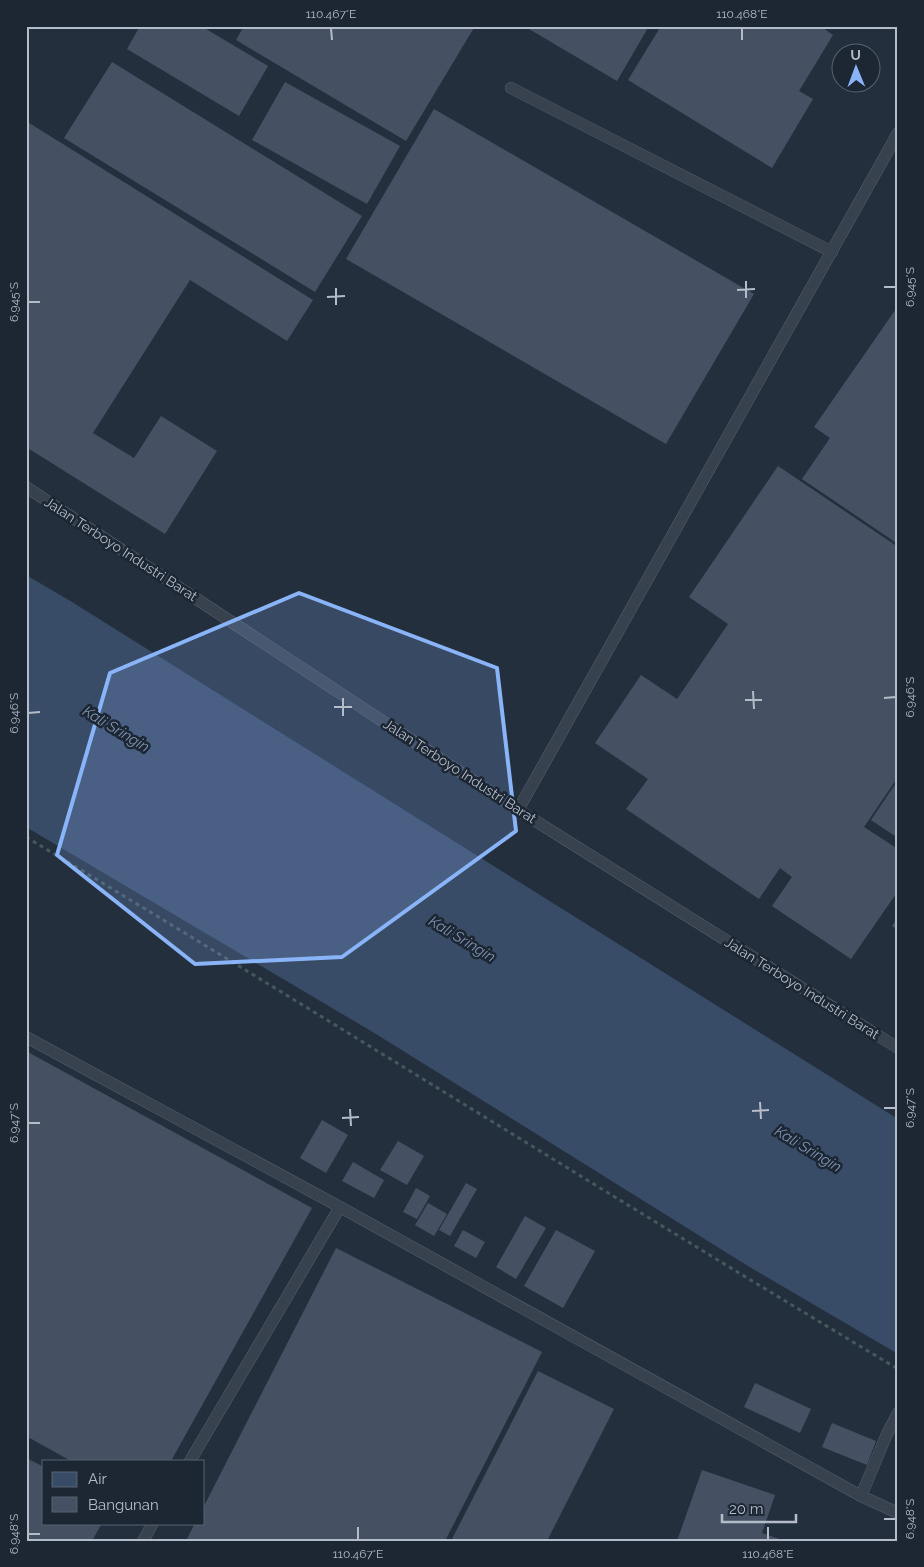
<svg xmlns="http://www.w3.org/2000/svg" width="924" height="1567" viewBox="0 0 924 1567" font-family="Raleway,sans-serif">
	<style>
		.water { fill: #394c67 }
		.building { fill: #455162 }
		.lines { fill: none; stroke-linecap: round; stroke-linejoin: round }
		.lane-casing { stroke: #565f6c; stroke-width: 12 }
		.path { stroke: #44595c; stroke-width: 3; stroke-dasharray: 4 4; stroke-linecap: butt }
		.lane { stroke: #38414e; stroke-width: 11 }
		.marked { fill: #8ab4f8; fill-opacity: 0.2; stroke: #8ab4f8; stroke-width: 4; stroke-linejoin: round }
		.ticks { fill: none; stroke: #b4bcc9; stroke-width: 2 }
		.labels { text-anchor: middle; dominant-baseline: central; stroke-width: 5; stroke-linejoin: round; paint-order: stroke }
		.street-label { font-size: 14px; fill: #b4bcc9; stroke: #1d2633 }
		.water-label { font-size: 15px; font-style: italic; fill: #7c92b1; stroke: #1d2633 }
		.neatline { fill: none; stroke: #b4bcc9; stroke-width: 2 }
		.ticks-label { font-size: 12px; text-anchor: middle; fill: #b4bcc9 }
	</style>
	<rect width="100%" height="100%" fill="#242f3e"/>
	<path class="water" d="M26,575l46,27 826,517v235l-150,-88 -372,-232 -350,-207z"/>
	<g class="building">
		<path d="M140,26h61l67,40 -29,50 -112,-67z"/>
		<path d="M244,26h231l-69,115 -170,-101z"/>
		<path d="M524,26h125l-32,55z"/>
		<path d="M661,26h159l13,9 -34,56 14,8 -41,69 -144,-88z"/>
		<path d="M112,62l250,154 -47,76 -251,-154z"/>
		<path d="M285,82l115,64 -33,58 -115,-64z"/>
		<path d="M434,109l320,185 -88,150 -320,-185z"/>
		<path d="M26,121l287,179 -26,41 -97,-61 -97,153 41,25 27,-42 56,35 -52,83 -139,-87z"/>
		<path d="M898,306v238l-96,-65 28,-41 -16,-11z"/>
		<path d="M778,466l120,81v230l-34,50 34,22v42l-47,68 -79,-53 20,-29 -12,-9 -21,31 -133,-90 22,-30 -53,-36 46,-68 36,24 51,-75 -39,-27z"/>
		<path d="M898,780v58l-27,-18z"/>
		<path d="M898,917v13l-6,-4z"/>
		<path d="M26,1051l286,157 -141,253h-100l-45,-25z"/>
		<path d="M322,1120l26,15 -22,38 -26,-15z"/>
		<path d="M398,1141l26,15 -17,29 -27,-15z"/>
		<path d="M353,1162l31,18 -10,18 -32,-17z"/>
		<path d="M466,1183l11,6 -27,47 -11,-6z"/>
		<path d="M416,1188l14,8 -13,23 -14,-7z"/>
		<path d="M428,1203l19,11 -13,22 -19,-11z"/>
		<path d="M525,1216l21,12 -30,51 -20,-12z"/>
		<path d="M463,1230l22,12 -9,16 -22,-12z"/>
		<path d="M556,1230l39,21 -32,57 -39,-22z"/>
		<path d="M336,1248l206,104 -97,189h-259l9,-18h9v-17z"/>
		<path d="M538,1371l76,38 -67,132h-96z"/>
		<path d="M755,1383l56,26 -11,24 -56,-26z"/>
		<path d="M832,1423l44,18 -9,24 -45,-18z"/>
		<path d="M26,1458l18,9v56h58l-10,18h-66z"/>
		<path d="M702,1470l73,25 -13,38 23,8h-108z"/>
	</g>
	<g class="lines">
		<g class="lane-casing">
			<g id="lane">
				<path d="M511,88l321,164"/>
				<path d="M26,487l492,323 380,238"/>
				<path d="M518,810l380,-677"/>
				<path d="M26,1037l314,170 521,289 37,17"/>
				<path d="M190,1461l150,-254"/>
				<path d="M861,1496l26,-62 11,-21"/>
				<path d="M143,1541l10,-18"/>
			</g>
		</g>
		<path class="path" d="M26,837c292,175 580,357 872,532"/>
		<use href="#lane" class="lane"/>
	</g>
	<path class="marked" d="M299,593l198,75 19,163 -174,126 -147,7 -138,-109 53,-182z"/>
	<path class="ticks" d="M331,28l1,12M742,28v12M746,281v17M884,287h12M336,288v17M737,290l18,-1M327,297l18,-1M28,302h12M753,691l1,18M343,698v18M884,698l12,-1M745,700h17M334,707h18M28,713l12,-1M760,1102l1,17M884,1108h12M350,1109l1,17M752,1111l17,-1M342,1118l17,-1M28,1123h12M884,1519h12M358,1527v13M768,1527v13M28,1534h12"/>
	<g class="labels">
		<g class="street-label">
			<text transform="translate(121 549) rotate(33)">Jalan Terboyo Industri Barat</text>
			<text transform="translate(460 771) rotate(33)">Jalan Terboyo Industri Barat</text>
			<text transform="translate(802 988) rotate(32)">Jalan Terboyo Industri Barat</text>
		</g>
		<g class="water-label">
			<text transform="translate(116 729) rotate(31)">Kali Sringin</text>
			<text transform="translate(462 939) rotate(31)">Kali Sringin</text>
			<text transform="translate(808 1149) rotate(31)">Kali Sringin</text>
		</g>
	</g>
	<rect width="924" height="1567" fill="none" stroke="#1d2633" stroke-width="55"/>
	<rect x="42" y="1460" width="162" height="65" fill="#1d2633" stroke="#59626f"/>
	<rect x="52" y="1472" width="25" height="15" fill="#394c67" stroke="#59626f"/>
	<text x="88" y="1484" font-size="15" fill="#b4bcc9">Air</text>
	<rect x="52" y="1497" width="25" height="15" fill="#455162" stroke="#59626f"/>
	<text x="88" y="1510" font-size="15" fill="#b4bcc9">Bangunan</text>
	<g transform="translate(856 68) rotate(359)"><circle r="24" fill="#1d2633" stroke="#59626f"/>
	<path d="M0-4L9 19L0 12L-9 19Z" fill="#8ab4f8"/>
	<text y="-8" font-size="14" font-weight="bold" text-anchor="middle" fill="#b4bcc9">U</text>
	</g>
	<path d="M722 1514v8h74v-8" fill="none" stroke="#b4bcc9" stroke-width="2.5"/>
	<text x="729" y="1514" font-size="15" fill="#b4bcc9" stroke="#1d2633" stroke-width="4" paint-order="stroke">20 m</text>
	<rect x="28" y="28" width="868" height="1512" class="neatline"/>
	<g class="ticks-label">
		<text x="331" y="18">110.467°E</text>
		<text x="742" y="18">110.468°E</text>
		<text transform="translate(910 287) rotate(-90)" y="4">6.945°S</text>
		<text transform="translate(14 302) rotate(-90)" y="4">6.945°S</text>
		<text transform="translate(910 697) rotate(-90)" y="4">6.946°S</text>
		<text transform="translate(14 713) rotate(-90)" y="4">6.946°S</text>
		<text transform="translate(910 1108) rotate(-90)" y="4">6.947°S</text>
		<text transform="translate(14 1123) rotate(-90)" y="4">6.947°S</text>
		<text transform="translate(910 1519) rotate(-90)" y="4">6.948°S</text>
		<text transform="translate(14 1534) rotate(-90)" y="4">6.948°S</text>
		<text x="358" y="1558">110.467°E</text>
		<text x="768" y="1558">110.468°E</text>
	</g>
</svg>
